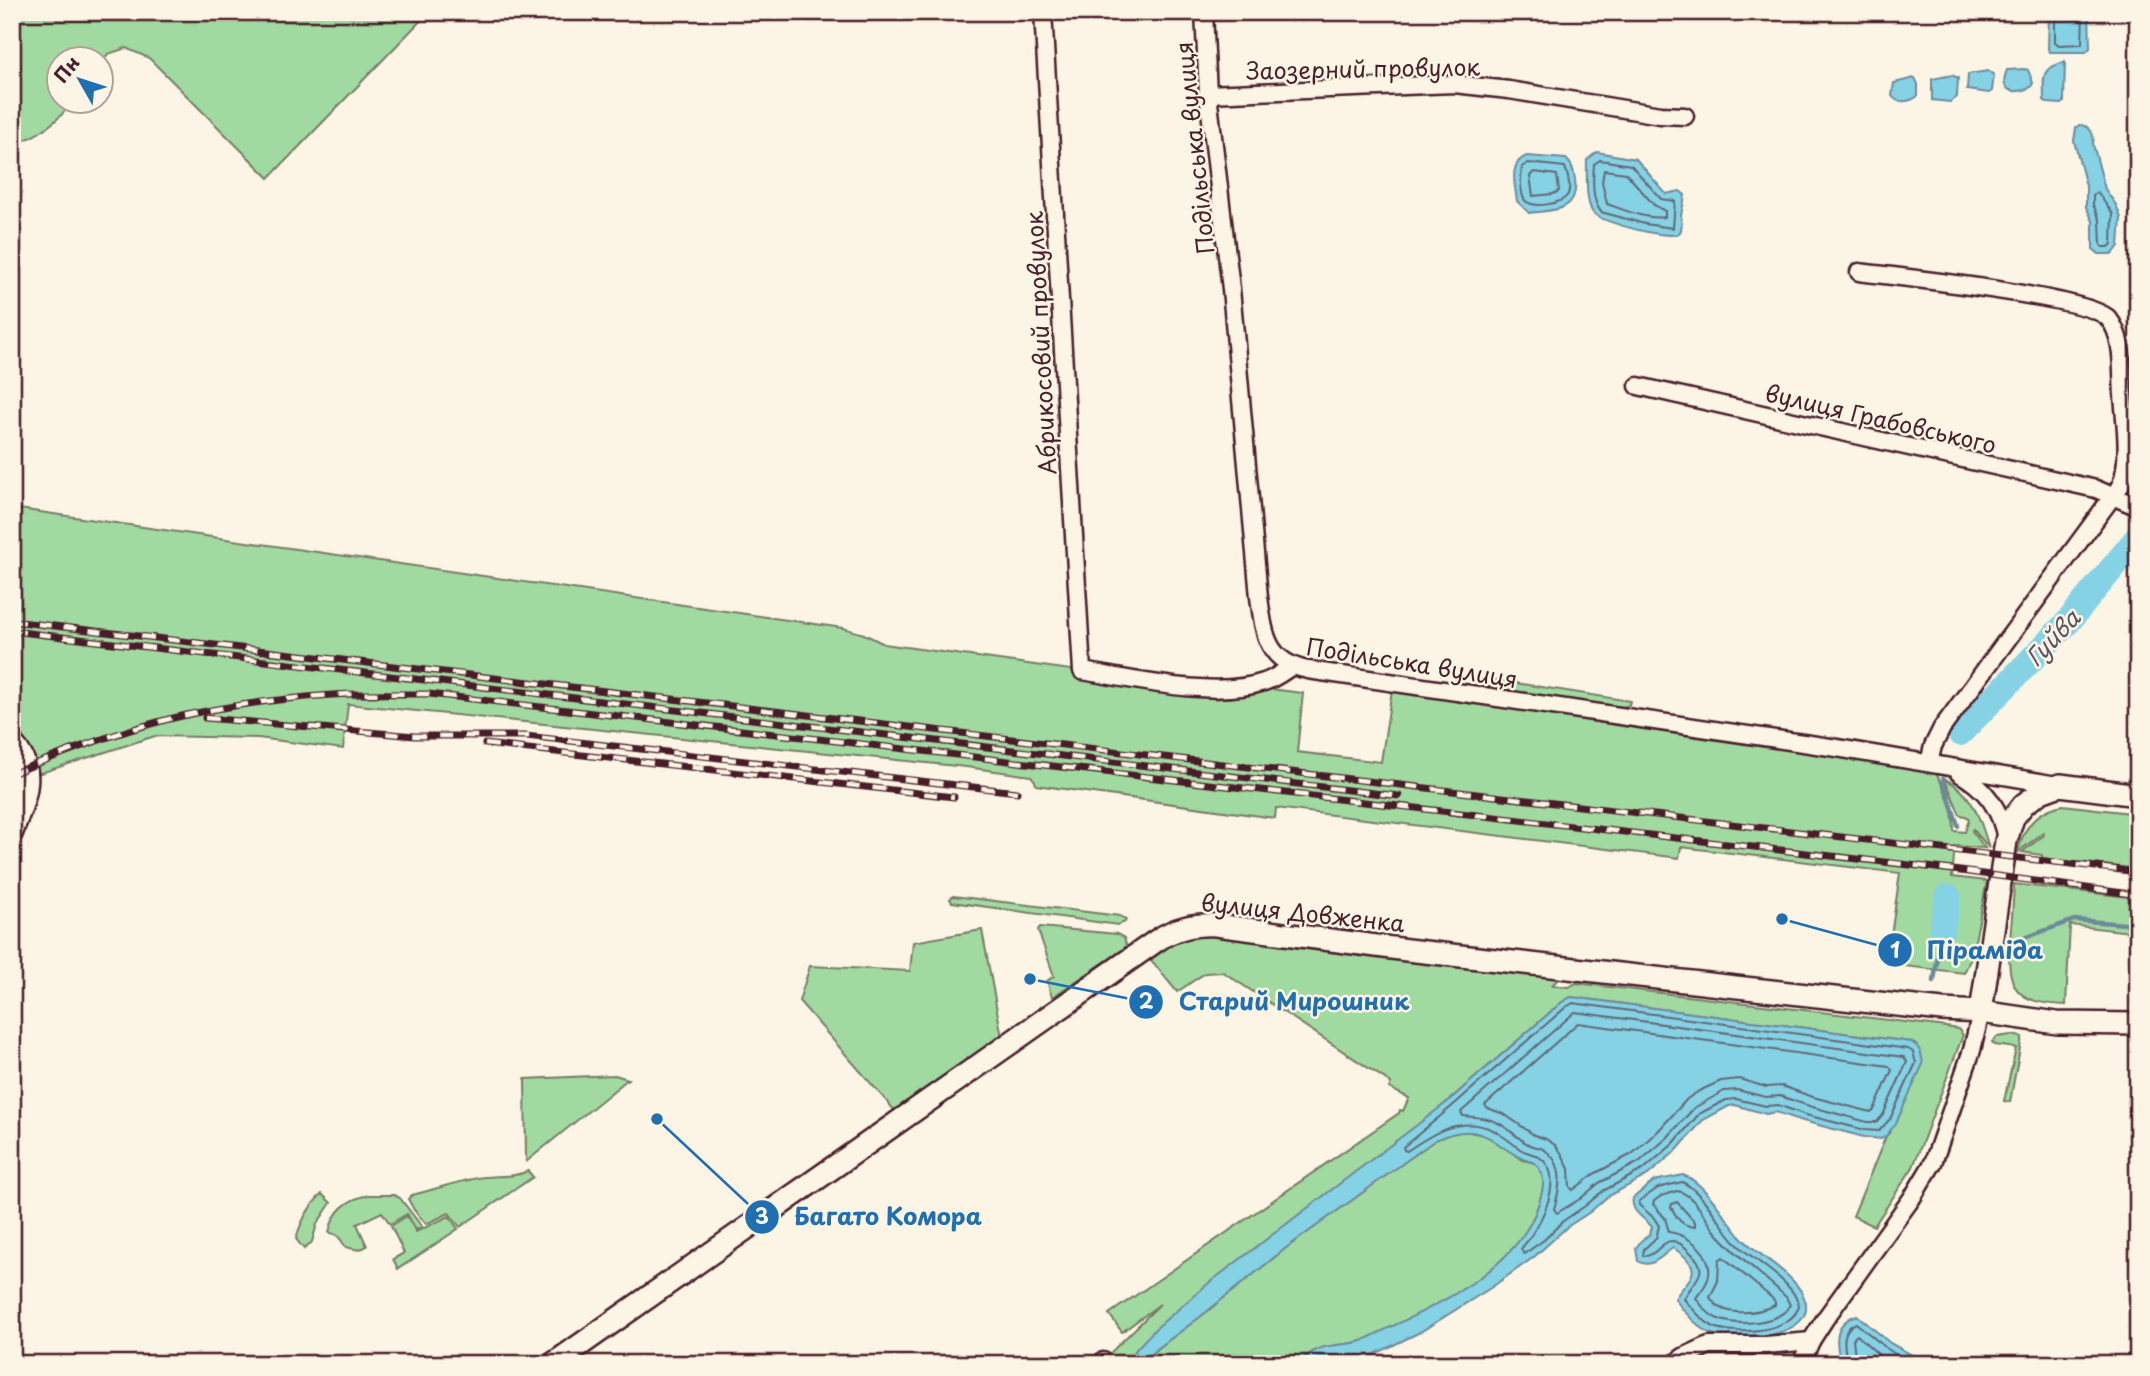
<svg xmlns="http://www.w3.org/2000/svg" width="2150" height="1376" viewBox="0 0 2150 1376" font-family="'Playpen Sans',sans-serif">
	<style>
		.green { fill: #a1daa0; stroke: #767c66; stroke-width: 2 }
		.water { fill: #85d2e5; stroke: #6d8a9b; stroke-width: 2 }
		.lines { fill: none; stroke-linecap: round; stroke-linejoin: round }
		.shore { stroke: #626775; stroke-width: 2 }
		.stream { stroke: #6d8a9b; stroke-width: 4.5 }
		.river { stroke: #85d2e5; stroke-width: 26 }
		.street-casing { stroke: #4a1f2b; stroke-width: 21 }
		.secondary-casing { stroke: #4a1f2b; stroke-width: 26 }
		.street { stroke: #fcf5e5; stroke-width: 16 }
		.secondary { stroke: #fcf5e5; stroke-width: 21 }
		.rail-casing { stroke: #4a1f2b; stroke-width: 7 }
		.rail { stroke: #fcf5e5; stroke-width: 4.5; stroke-dasharray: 13; stroke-linecap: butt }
		.labels { text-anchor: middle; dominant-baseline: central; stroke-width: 5; stroke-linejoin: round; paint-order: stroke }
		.street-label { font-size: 23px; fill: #4a1f2b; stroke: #fcf5e5 }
		.water-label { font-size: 24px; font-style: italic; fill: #5c5563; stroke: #fcf5e5 }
		.leader { fill: none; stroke: #1f6fb2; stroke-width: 2.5 }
		.callout-dot { fill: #1f6fb2; stroke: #fcf5e5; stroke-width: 2.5 }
		.mark-label { font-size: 21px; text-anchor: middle; font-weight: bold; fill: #fff }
		.callout-label { font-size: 24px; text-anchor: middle; font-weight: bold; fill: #1f6fb2; stroke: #fcf5e5; stroke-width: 5; stroke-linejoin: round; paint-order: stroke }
	</style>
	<rect width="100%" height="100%" fill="#fcf5e5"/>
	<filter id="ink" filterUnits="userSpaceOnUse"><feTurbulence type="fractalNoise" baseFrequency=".0143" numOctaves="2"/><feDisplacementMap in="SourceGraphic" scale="14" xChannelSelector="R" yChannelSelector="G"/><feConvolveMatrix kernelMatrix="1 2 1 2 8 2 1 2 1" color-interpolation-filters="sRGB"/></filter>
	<g filter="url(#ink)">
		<g class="green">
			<path d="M12,12h417l-160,166 -120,-120 -23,-10 -18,6 -6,7 -42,-1v42h12c-14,20 -36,35 -60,43z"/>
			<path d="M12,508l831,120 21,6 20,10 301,42h62l56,7 -6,59 84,10 12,-79 536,80c14,19 25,44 25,68l11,1 4,-13 -3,-3 -6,-1 -15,-36c28,13 36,42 44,69l-16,-19 -1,2 13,17 -30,-2 -3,31 35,4 -15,75 -8,17 -77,-9 13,-91 -219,-26 -2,11 -403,-50 -1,10 -239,-33 -1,-4 -4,-5 -65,-9 -618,-63 -5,45 -85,-11 -103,-2 -127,41 -16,55z"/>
			<path d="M1490,679l140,22 -1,4 -6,2 -123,-17 -5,-2z"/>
			<path d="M2063,805l75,9v55l-96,-11v-3l-20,-3 22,-17 -1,-2 -25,19c5,-25 20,-42 45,-47z"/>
			<path d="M2014,884l124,14v35l-68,-8 -4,80c-51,-2 -60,-16 -56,-66 2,-18 3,-37 4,-55z"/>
			<path d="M953,896l167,20 6,3 -1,3 -7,3 -166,-23 -2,-3z"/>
			<path d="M1040,927l77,7 7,4 2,7 -2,4 -72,48 -5,-16 7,-5 -16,-46z"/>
			<path d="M982,930l22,118 -102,71 -103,-118 11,-35 100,5 3,-29z"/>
			<path d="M1176,930l395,38 -19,17 17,2 7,-4 363,43 19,3 5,6 -50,132 -39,59 -21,-10 33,-80 4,-4 27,-86 -6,-4 -340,-45 -9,5 -116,101 -309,245 -10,16h-28l61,-60 -38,28 -13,-18 290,-201 1,-3 3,1 6,-13 -20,-10 2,-5 -168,-111 -18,1 -28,19 -34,-42z"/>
			<path d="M2011,1035l11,2 -12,65 -6,-1 12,-53 -21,-3 -3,-3 5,-5z"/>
			<path d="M615,1075l13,4 -102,83 -1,-83z"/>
			<path d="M1464,1131l25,5 34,24 12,3c12,13 9,24 4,40 -22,72 -114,107 -177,138 -13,4 -28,3 -41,7 -9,3 -17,10 -25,16h-150l7,-12 47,-35 86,-69 149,-108 14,-6z"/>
			<path d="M528,1171l5,6 -73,50 -11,-14 -23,11 -12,-14 -6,-11 4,-4c21,-5 40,-12 61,-16 17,-5 39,0 55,-8z"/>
			<path d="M322,1194l9,9 -14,21 -5,18 -8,7 -8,-10c5,-18 12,-32 26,-45z"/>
			<path d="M369,1195h25l6,3 22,29 -6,3 -9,-16 -17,10 -8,-12 -25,12 10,22 -8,4 -13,-3c-6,-7 -7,-14 -17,-14 4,-23 18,-34 40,-38z"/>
			<path d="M407,1216l9,16 33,-16 9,13 -60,40 -5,-10 11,-6 -13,-27z"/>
		</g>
		<g class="water">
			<path d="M2049,12h40l1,36 -4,4h-36l-2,-3z"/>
			<path d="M2065,62l-1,40 -2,2 -15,-1 -3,-3c0,-24 -5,-31 21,-38z"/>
			<path d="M2025,69l3,1 5,13 -2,4c-17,8 -33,5 -24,-17z"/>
			<path d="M1988,71l6,4 -2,16 -3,2 -22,-3 1,-16z"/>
			<path d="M1952,75l6,3 -1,19 -7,5 -18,-2v-21z"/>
			<path d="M1915,78l3,6v12c-8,6 -20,8 -26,0l2,-13z"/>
			<path d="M2079,125c11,0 16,9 14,19l12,45 11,16 5,13 -2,28 -6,8h-14l-6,-5v-28l-7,-14v-21l-12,-45 2,-13z"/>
			<path d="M1597,152l39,7 30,35 14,-3 5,4c-1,7 -3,14 -4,21 0,5 2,12 -1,16 -7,10 -80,-10 -87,-19 -8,-11 -6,-39 -6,-53z"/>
			<path d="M1527,156l39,3c7,6 7,11 9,20 4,33 -21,31 -46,34l-12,-12c-2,-16 -9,-39 10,-45z"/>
			<path d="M1571,997l340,45 6,4 4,7 2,11 -27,59 -10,13 -5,3 -17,-2 -61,-16 -27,-9 -10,2 -31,-9 -6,1 -26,14 -25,29 -30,26 -41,22 -17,15 -23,15 -33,30 -42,30 -72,45 -59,29 -31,3h-34c8,-6 16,-13 25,-16 13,-4 28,-3 41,-7 62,-31 155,-66 177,-138 5,-16 8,-26 -4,-40 -43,-12 -46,-47 -100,-23l-149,108 -86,69 -47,35 -7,12h-19l10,-16 18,-19 55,-47 236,-179 116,-101z"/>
			<path d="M1683,1175c23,8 42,44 58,62 17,19 51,35 62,58 21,43 -70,49 -94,38 -12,-7 -26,-22 -34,-34 6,-14 28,-24 12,-40 -4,-5 -9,-8 -14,-11 -11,7 -21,22 -35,13l-2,-13 5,-7 9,-7 2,-7c-8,-10 -22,-15 -19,-29l21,-17z"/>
			<path d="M1857,1315l33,28 38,21h-87c-6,-22 -8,-41 16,-49z"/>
		</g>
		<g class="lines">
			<g class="shore">
				<path d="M2055,12v30l4,3 23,-1 1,-32"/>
				<path d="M1600,160l31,5 30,34 14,2 -2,27 -28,-4 -44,-12c-10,-12 -8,-34 -7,-48z"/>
				<path d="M1528,163l37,4c2,6 6,20 3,27 -4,10 -38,16 -44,5 -4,-8 -3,-24 -2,-32z"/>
				<path d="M1604,170l22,3 28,32 11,6v6c-18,3 -41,-7 -58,-13l-5,-22z"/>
				<path d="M1534,172l23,3 2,16 -6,3 -20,2 -3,-20z"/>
				<path d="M2097,192l16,22 -1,30 -3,3h-6l-2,-2 -1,-25 -7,-15v-10z"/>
				<path d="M1573,1003l335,46 5,3 3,11 -26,56 -11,12 -14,-1 -59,-15 -28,-10 -12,1 -30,-7 -10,1 -27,14 -26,30 -29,25 -41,22 -18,15 -22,15 -19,19 -20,14 -3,-5c16,-18 48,-72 18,-92 -6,-4 -13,-4 -19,-8 -9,-7 -18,-14 -27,-19 -32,-15 -60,3 -86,21l-3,-1 -1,-3 47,-39 116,-101z"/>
				<path d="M1575,1012l329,45 3,5 -24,53 -6,7h-10l-58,-16 -29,-10 -14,1 -29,-7 -13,1 -30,17 -27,30 -28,24 -40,21 -19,16 -23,14 -3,-4c6,-20 12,-46 -11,-60 -4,-2 -10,-2 -15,-5 -11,-6 -20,-17 -32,-22 -10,-5 -22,-5 -33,-6l-2,-4z"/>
				<path d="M1578,1023l311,43 3,4 -18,40 -3,2 -58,-15 -31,-11 -16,1 -27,-8 -18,2 -22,10 -12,8 -28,31 -27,24 -38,20 -21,16 -3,-3 -1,-18 -7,-15 -7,-9 -9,-6 -12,-4 -30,-21 -17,-6 -2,-3z"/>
				<path d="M1682,1182c21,9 39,45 55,62 18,18 56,37 62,61 -5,28 -67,31 -87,21 -11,-6 -20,-18 -28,-27 8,-18 29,-26 6,-47 -5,-5 -11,-11 -19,-11 -11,1 -15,16 -28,15l1,-7 12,-11 3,-12 -5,-8 -15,-13v-4l19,-13z"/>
				<path d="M1677,1191c16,2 28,27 37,39 23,27 47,43 72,67l4,8c-9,19 -56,22 -74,13 -8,-3 -15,-13 -20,-20 4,-6 10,-12 12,-19 7,-24 -18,-44 -39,-47l-4,-14 -12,-14 1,-3 7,-5z"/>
				<path d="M1677,1202l18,20v5c-14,-1 -18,-9 -24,-20l1,-3z"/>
				<path d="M1723,1257l49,41 3,4v3c-19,9 -54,13 -65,-8l8,-16 1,-21z"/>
				<path d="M1847,1364c-2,-15 -8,-34 9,-41l30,25 25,16"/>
				<path d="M1856,1364l-3,-25 4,-4 22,20 15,9"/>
			</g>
			<g class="stream">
				<path d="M1943,779l15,47"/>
				<path d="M2019,940l55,-20 64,5"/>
				<path d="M1934,981l8,-52"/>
			</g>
			<g class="river">
				<path d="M1960,733l108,-111 70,-85"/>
				<path d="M1942,929l6,-32"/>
			</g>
			<g class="street-casing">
				<g id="street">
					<path d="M1043,12l39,659c51,8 132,28 182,11 10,-3 19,-10 28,-16"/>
					<path d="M1204,12l4,82 23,195 28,308c5,36 7,65 49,73l529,78 220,37"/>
					<path d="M1208,94l246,-10 55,6 151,25 25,1"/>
					<path d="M1859,272c39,5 230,25 249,46 17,19 13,54 15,77 2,29 8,62 -2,90l-179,243 -9,18 -4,17"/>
					<path d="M1638,386l458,103 42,18"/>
					<path d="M1959,773c27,15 42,36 47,67"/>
					<path d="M1103,1364v-3"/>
					<path d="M1674,1364l9,-7 26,-12h57l45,-4 14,-22 87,-121 21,-35 39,-113 9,-38"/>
					<path d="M1801,1364l10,-23"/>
				</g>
			</g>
			<g class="secondary-casing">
				<g id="secondary">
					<path d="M12,743c27,29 11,57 0,89"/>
					<path d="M1981,1012l25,-171 7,-23 11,-14 17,-12 19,-7 78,10"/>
					<path d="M553,1364l603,-423c19,-13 37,-17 60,-16l191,25 535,60 39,2 76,11 81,1"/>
				</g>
			</g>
			<use href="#street" class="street"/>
			<use href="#secondary" class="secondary"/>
			<g class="rail-casing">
				<g id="rail">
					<path d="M12,621l2126,251"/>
					<path d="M12,631l1387,165"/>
					<path d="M205,718l210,18h111l491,56"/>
					<path d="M485,744l469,53"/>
					<path d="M12,774c51,-22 103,-41 157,-55 53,-13 108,-20 163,-24 32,-2 65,-1 97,-1l1524,176 185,25"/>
				</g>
			</g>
			<use href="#rail" class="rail"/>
		</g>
	</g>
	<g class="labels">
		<g class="street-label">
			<text transform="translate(1363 68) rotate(-1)">Заозерний провулок</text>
			<text transform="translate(1194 148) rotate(-96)">Подільська вулиця</text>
			<text transform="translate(1040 343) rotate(-93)">Абрикосовий провулок</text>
			<text transform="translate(1881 418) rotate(13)">вулиця Грабовського</text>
			<text transform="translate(1412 662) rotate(9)">Подільська вулиця</text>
			<text transform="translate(1303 912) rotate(6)">вулиця Довженка</text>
		</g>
		<g class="water-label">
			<text transform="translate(2052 637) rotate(-47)">Гуйва</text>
		</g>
	</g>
	<path class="leader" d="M1782 919L1895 950M1030 979L1146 1002M657 1119L762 1217"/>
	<g class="callout-dot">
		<circle cx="1782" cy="919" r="7"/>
		<circle cx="1030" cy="979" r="7"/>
		<circle cx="657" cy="1119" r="7"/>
		<circle cx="1895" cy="950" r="18"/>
		<circle cx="1146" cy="1002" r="18"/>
		<circle cx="762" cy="1217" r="18"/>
	</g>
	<g class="mark-label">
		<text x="1895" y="958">1</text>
		<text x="1146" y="1009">2</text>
		<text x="762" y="1224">3</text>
	</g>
	<g class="callout-label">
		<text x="1985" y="959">Піраміда</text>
		<text x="1294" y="1010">Старий Мирошник</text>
		<text x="888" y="1225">Багато Комора</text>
	</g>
	<rect width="2150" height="1376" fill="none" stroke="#fcf5e5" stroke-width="42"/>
	<rect x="21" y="21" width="2108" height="1334" fill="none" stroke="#4a1f2b" stroke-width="2.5" filter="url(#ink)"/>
	<g transform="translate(80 80) rotate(309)"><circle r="33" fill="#fcf5e5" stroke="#b59f9b" stroke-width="2"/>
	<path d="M0-5L12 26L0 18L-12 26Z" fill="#1f6fb2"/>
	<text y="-10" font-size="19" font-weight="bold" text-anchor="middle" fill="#4a1f2b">Пн</text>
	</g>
</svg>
